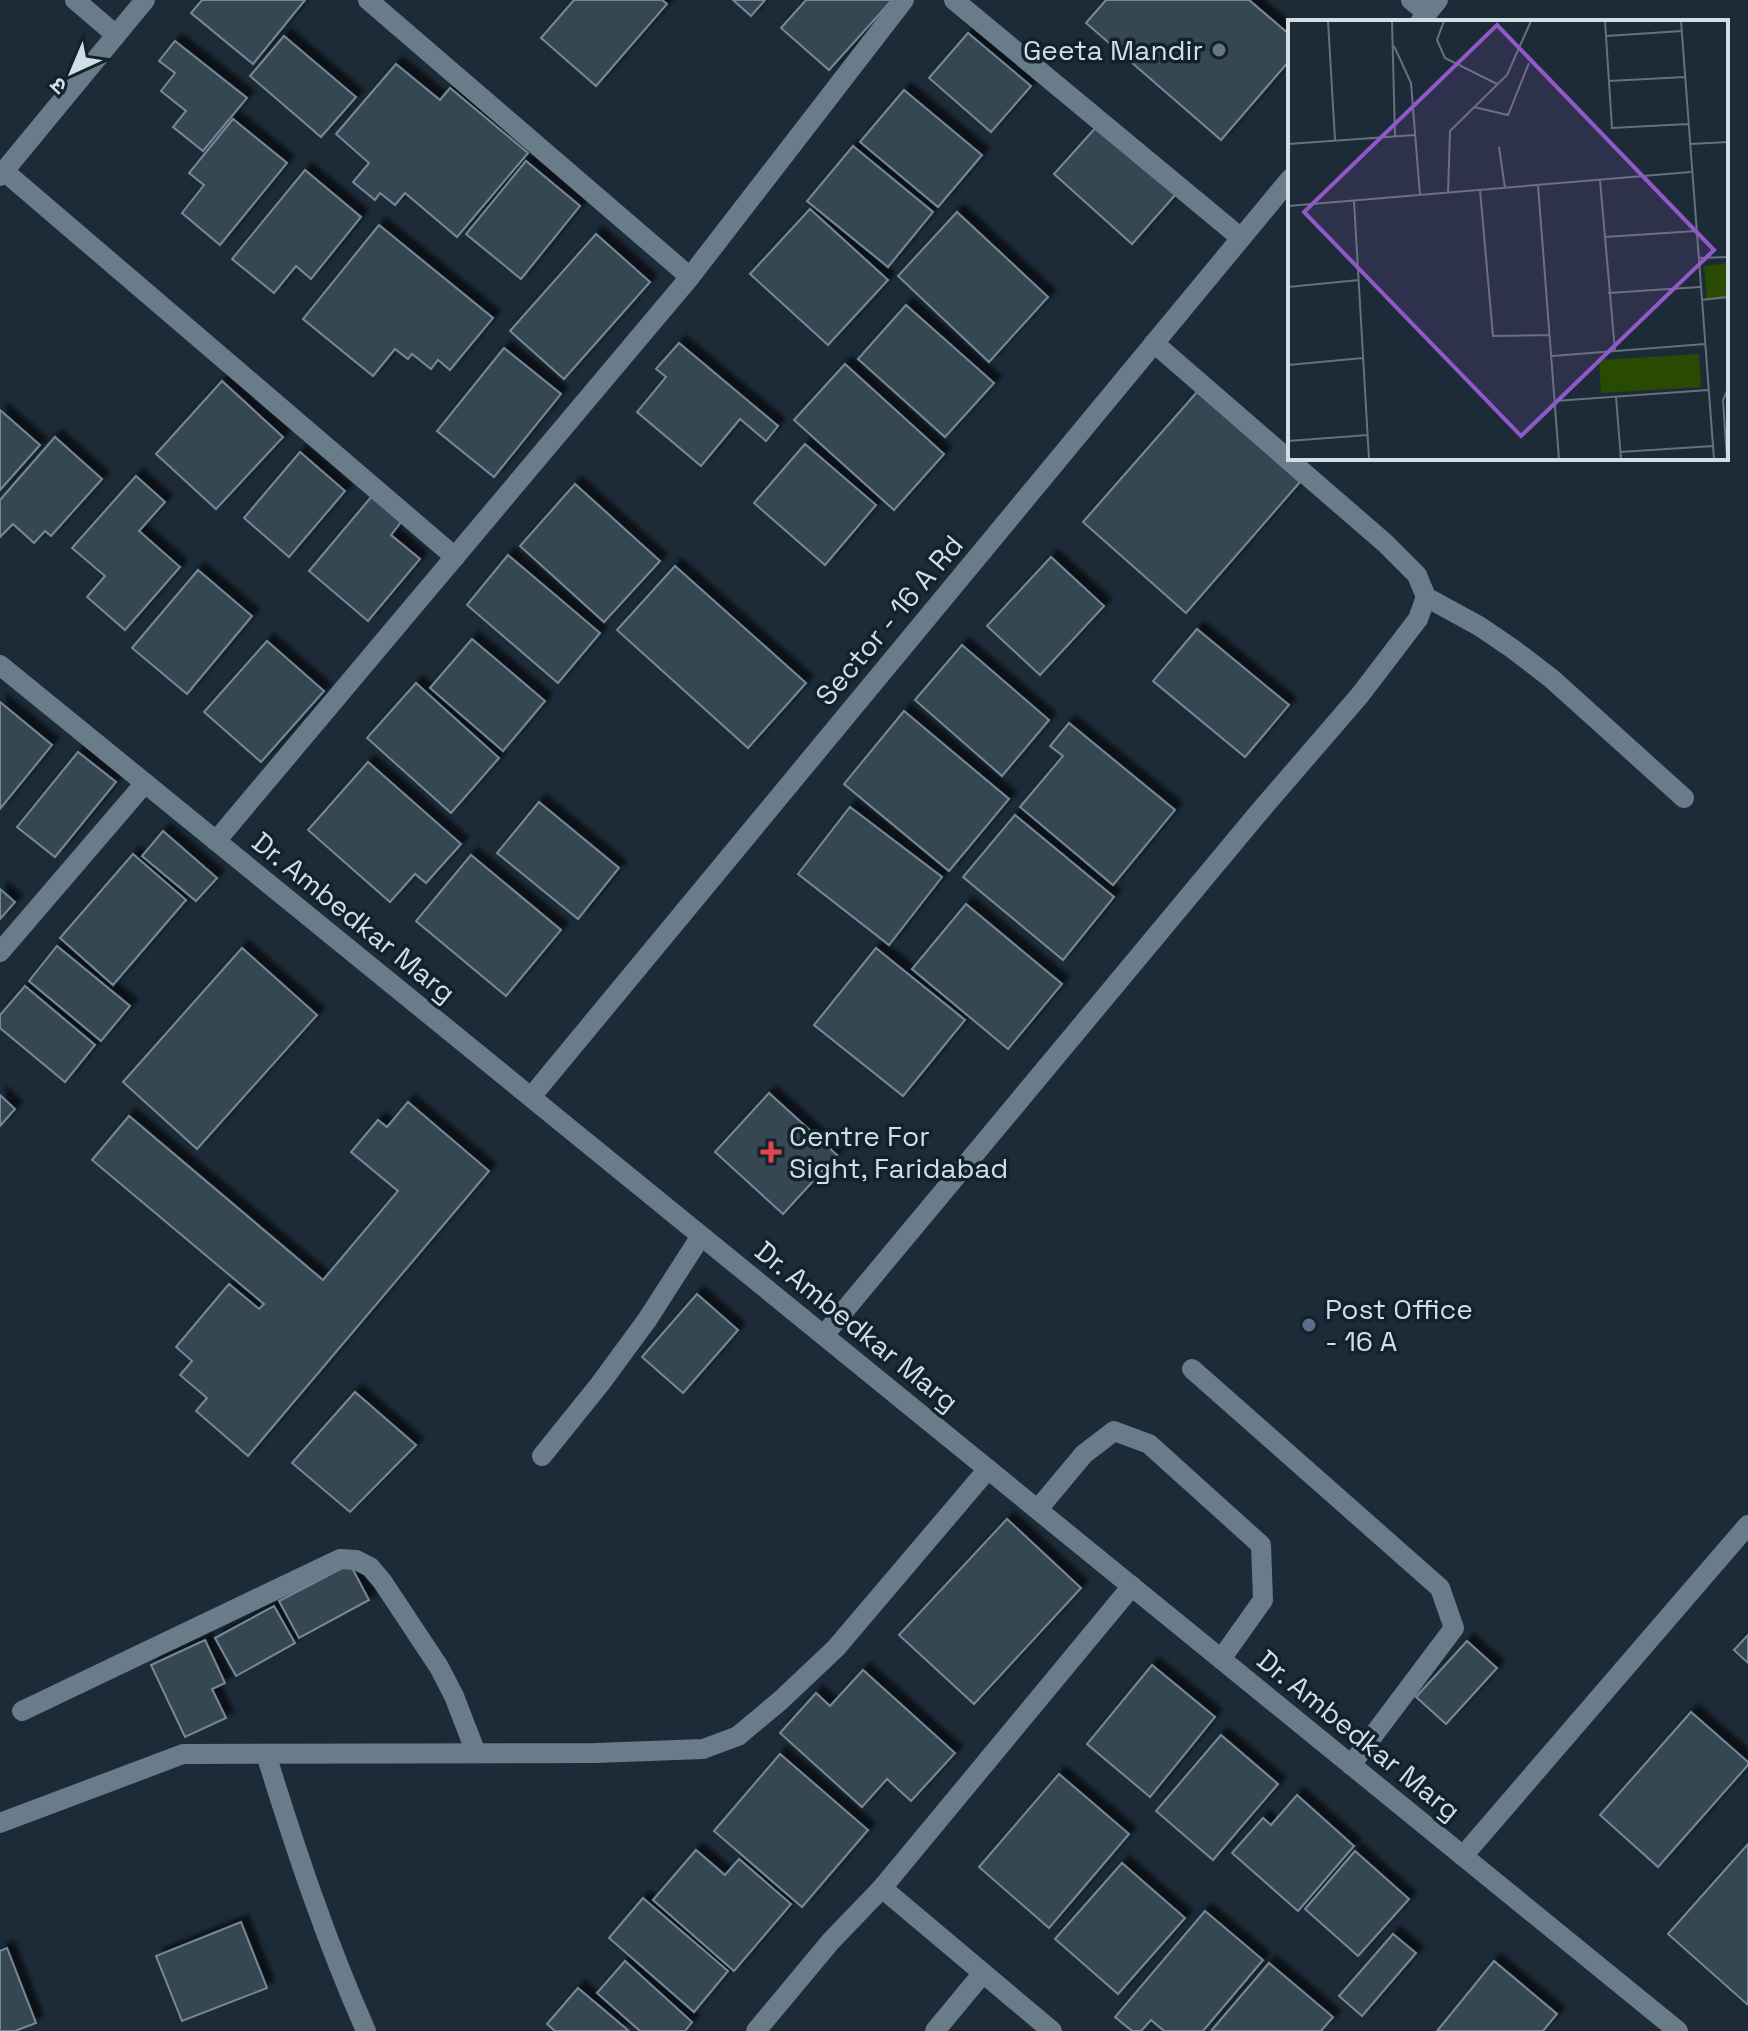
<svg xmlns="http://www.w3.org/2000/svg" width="1748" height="2031" viewBox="0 0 1748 2031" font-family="'Space Grotesk','Noto Sans Devanagari',sans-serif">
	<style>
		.building { fill: #364653; stroke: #768896; stroke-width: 2; filter: url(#shadow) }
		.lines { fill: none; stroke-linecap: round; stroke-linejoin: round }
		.minor { stroke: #697c89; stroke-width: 20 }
		.worship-dot { fill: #6b7280; stroke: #12222d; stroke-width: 3 }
		.health-dot { fill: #e0444e; stroke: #12222d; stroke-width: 3 }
		.service-dot { fill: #5c6f8a; stroke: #12222d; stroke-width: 3 }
		.labels { text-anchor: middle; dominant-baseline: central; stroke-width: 7; stroke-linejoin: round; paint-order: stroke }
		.poi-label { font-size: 28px; fill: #d3dde4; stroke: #12222d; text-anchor: start }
		.street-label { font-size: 28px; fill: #d3dde4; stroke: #12222d }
		.inset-road { fill: none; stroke: #65727c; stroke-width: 2 }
		.view { fill: #9158c8; fill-opacity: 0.15; stroke: #9158c8; stroke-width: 4 }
		.inset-edge { fill: none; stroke: #d3dde4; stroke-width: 4 }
	</style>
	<defs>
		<filter id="shadow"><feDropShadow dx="7" dy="-7" stdDeviation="2" flood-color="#0009"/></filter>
	</defs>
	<rect width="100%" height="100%" fill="#1c2b37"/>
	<g class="building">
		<path d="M202,0h103l-52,64 -62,-51z"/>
		<path d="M574,0h88l5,4 -71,82 -55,-48z"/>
		<path d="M733,0h32l-14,16z"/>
		<path d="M806,0h86l-63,70 -48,-42z"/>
		<path d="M1106,0h143l41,35v25l-69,80 -135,-117z"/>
		<path d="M968,33l63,53 -40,46 -62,-54z"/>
		<path d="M284,36l72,61 -35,40 -71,-61z"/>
		<path d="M175,41l72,57 -44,53 -30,-24 13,-16 -25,-20 14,-18 -16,-12z"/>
		<path d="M396,64l44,36 10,-12 78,65 -71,84 -52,-44 -10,12 -15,-12 -5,7 -22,-18 16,-19 -33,-29z"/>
		<path d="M904,90l78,65 -44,52 -78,-65z"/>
		<path d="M233,119l54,44 -67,82 -38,-32 22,-28 -15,-12z"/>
		<path d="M1098,125l78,69 -44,50 -78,-70z"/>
		<path d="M853,146l80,66 -45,55 -81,-66z"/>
		<path d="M526,161l54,45 -59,73 -55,-45z"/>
		<path d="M305,170l56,47 -50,62 -15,-13 -22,27 -42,-34z"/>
		<path d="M810,209l78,71 -60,65 -78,-71z"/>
		<path d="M957,212l91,85 -59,65 -91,-86z"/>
		<path d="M379,225l114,93 -43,52 -12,-10 -7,9 -19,-15 -4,5 -13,-10 -22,27 -70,-57z"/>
		<path d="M596,234l54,48 -86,97 -54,-48z"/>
		<path d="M906,305l88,78 -49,54 -87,-78z"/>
		<path d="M679,343l99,83 -12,15 -26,-22 -39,47 -64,-54 29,-35 -10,-8z"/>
		<path d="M504,348l57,46 -67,83 -57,-46z"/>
		<path d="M845,364l99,90 -50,56 -100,-90z"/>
		<path d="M222,381l61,56 -67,72 -60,-55z"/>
		<path d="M1197,392l103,90 -114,131 -103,-91z"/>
		<path d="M0,410l40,35 -40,45z"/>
		<path d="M55,437l47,42 -51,57 -6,-5 -11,12 -21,-19 -13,13v-37z"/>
		<path d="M805,444l71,61 -51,60 -71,-62z"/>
		<path d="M300,452l45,39 -56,66 -45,-39z"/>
		<path d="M136,476l29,26 -26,29 41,36 -55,63 -38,-33 18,-21 -33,-28z"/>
		<path d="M575,484l85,77 -56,61 -84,-76z"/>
		<path d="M372,496l30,25 -11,14 29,24 -52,62 -59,-50z"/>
		<path d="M508,555l92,78 -42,50 -91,-78z"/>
		<path d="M1051,557l53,49 -64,69 -53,-49z"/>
		<path d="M675,566l131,117 -58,65 -131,-118z"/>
		<path d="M198,570l54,46 -65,78 -55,-46z"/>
		<path d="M1197,629l92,76 -44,52 -92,-76z"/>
		<path d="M472,639l73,62 -42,50 -73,-63z"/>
		<path d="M267,641l57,50 -63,71 -57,-50z"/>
		<path d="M962,645l87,75 -47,56 -87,-76z"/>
		<path d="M416,683l83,75 -48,55 -84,-75z"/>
		<path d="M0,702l52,43 -52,64z"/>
		<path d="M904,711l105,88 -60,72 -105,-87z"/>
		<path d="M1069,723l106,87 -62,75 -93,-78 43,-51 -13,-10z"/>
		<path d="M78,752l38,30 -61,75 -38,-30z"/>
		<path d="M368,762l93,82 -35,39 -11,-9 -25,28 -82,-72z"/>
		<path d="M539,802l80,66 -41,51 -81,-66z"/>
		<path d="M850,807l92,70 -53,68 -91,-71z"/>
		<path d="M1015,815l99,82 -51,63 -100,-83z"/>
		<path d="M163,831l54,47 -21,23 -54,-45z"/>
		<path d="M133,854l53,46 -73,85 -53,-47z"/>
		<path d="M471,855l90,75 -55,66 -90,-75z"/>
		<path d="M0,889l15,13 -15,17z"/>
		<path d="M966,904l96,80 -54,65 -96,-80z"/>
		<path d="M57,946l73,60 -29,35 -72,-60z"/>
		<path d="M242,948l75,67 -120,134 -74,-67z"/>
		<path d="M876,948l89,72 -62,76 -89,-71z"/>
		<path d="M25,986l70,59 -30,37 -65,-54v-13z"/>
		<path d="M769,1093l68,62 -54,59 -68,-62z"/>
		<path d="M0,1095l15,14 -15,17z"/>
		<path d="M408,1102l81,69 -241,285 -52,-45 11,-13 -27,-23 12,-14 -16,-14 53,-63 30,25 5,-5 -172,-144 37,-44 194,164 75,-89 -47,-39 27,-32 9,7z"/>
		<path d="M697,1294l41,36 -55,63 -41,-36z"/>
		<path d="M355,1392l61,53 -66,67 -58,-49z"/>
		<path d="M1007,1519l74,69 -107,116 -75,-69z"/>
		<path d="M350,1564l19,36 -70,38 -20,-37z"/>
		<path d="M274,1606l21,37 -59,33 -21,-38z"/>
		<path d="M1748,1635v28l-14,-13z"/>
		<path d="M205,1640l20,43 -13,6 14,29 -41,19 -34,-72z"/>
		<path d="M1467,1641l30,27 -51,56 -30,-27z"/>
		<path d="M1152,1665l63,52 -65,80 -63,-53z"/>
		<path d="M863,1670l92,83 -44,48 -24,-22 -25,28 -82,-74 36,-40 14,13z"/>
		<path d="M1691,1712l57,50v3l-90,102 -58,-52z"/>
		<path d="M1221,1735l57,49 -65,76 -57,-49z"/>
		<path d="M780,1754l88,76 -66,77 -88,-76z"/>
		<path d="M1059,1774l70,60 -80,94 -70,-61z"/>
		<path d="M1297,1795l57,51 -56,65 -66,-58 31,-35 8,7z"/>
		<path d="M1748,1844v161l-80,-71z"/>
		<path d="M696,1850l29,25 14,-16 52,45 -57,67 -81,-71z"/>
		<path d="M1355,1851l54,48 -51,57 -53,-47z"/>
		<path d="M1122,1863l63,55 -67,76 -63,-55z"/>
		<path d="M643,1898l85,73 -34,41 -85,-74z"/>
		<path d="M1205,1911l58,49 -60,71h-39l-13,-11 -10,11h-9l-17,-14z"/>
		<path d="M241,1922l26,66 -85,33 -26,-65z"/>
		<path d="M1393,1934l23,19 -54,63 -23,-20z"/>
		<path d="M7,1948l29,75 -21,8h-15v-80z"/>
		<path d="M625,1961l67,61 -7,9h-45l-43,-38z"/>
		<path d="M1494,1961l63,53 -14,17h-106z"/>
		<path d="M1269,1963l64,54 -12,14h-110z"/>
		<path d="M578,1988l51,43h-74l-8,-7z"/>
	</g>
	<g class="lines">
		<g class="minor">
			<path d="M75,0l41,35"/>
			<path d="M368,0l322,277"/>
			<path d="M954,0l287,238"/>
			<path d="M1411,0l16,13"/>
			<path d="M1420,22l18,-22"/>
			<path d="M4,171l451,386"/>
			<path d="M0,176l145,-176"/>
			<path d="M1426,597l53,29 34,23 39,30 132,119"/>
			<path d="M0,665l1678,1366"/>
			<path d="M216,841l474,-564 214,-277"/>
			<path d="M0,952l145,-169"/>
			<path d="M531,1097l759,-918"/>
			<path d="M824,1335l436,-524 100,-116 58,-76 8,-22 -9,-22 -32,-32 -231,-200"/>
			<path d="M1192,1369l248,219 14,40 -103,137"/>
			<path d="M542,1456l58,-72 47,-64 54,-84"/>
			<path d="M1038,1509l46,-55 30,-23 35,13 112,101 2,55 -42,59"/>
			<path d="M22,1711l318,-152 16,1 14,7 12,14 57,86 15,29 22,57"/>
			<path d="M266,1754c29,94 60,187 100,277"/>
			<path d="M0,1823l183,-69 413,-1 107,-4 35,-13 43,-36 55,-52 152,-179"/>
			<path d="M1463,1856l285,-331"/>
			<path d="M882,1888l170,143"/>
			<path d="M756,2031l75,-90 51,-53 250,-302"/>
			<path d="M935,2031l48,-58"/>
		</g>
	</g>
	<circle class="worship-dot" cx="1219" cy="50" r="8"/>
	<path class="health-dot" d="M767 1140h8v8h8v8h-8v8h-8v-8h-8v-8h8z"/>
	<circle class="service-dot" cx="1309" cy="1325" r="8"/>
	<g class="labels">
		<g class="poi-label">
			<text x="1203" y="50" text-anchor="end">Geeta Mandir</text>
			<text x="789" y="1136">Centre For<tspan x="789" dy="32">Sight, Faridabad</tspan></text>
			<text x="1325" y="1309">Post Office<tspan x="1325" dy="32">- 16 A</tspan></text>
		</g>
		<g class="street-label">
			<text transform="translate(889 620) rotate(-50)">Sector - 16 A Rd</text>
			<text transform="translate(354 917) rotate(39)">Dr. Ambedkar Marg</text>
			<text transform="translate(857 1326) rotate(39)">Dr. Ambedkar Marg</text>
			<text transform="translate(1359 1735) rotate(39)">Dr. Ambedkar Marg</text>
		</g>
	</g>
	<g transform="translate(1288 20)">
		<rect width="440" height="440" fill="#1c2b37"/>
		<path d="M440,243v34l-21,2 -3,-33zM411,334l2,33 -100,6 -2,-33z" fill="#294a01"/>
		<path class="inset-road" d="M40,1l7,119M104,1l3,115M156,1l-7,19 8,18 52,26M317,1l7,107 76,-4M393,1l33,438M318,16l76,-5M106,26l17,37 9,112M321,61l76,-4M186,87l34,8 21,-52M0,124l127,-9M402,124l38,-2M211,127l6,41M312,160l15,171M250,165l21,274M192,170l13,146 57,-1M160,173l2,-62 57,-56 24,-54M66,181l15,258M0,186l403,-34M316,217l92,-6M410,238l30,-1M0,267l71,-7M320,273l92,-6M413,280l27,-3M264,336l153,-12M0,345l75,-7M328,377l5,62M267,381l153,-11M0,421l80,-6M332,432l93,-6M439,439l-4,-59 5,-11"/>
		<path class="view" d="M209,5l217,225 -193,186 -217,-224z"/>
		<rect width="440" height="440" class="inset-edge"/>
	</g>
	<g transform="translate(72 72) rotate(224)" stroke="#12222d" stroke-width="6" paint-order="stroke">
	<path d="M0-6L14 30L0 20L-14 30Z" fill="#d3dde4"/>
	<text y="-12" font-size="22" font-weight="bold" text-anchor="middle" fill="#d3dde4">उ</text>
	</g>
</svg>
